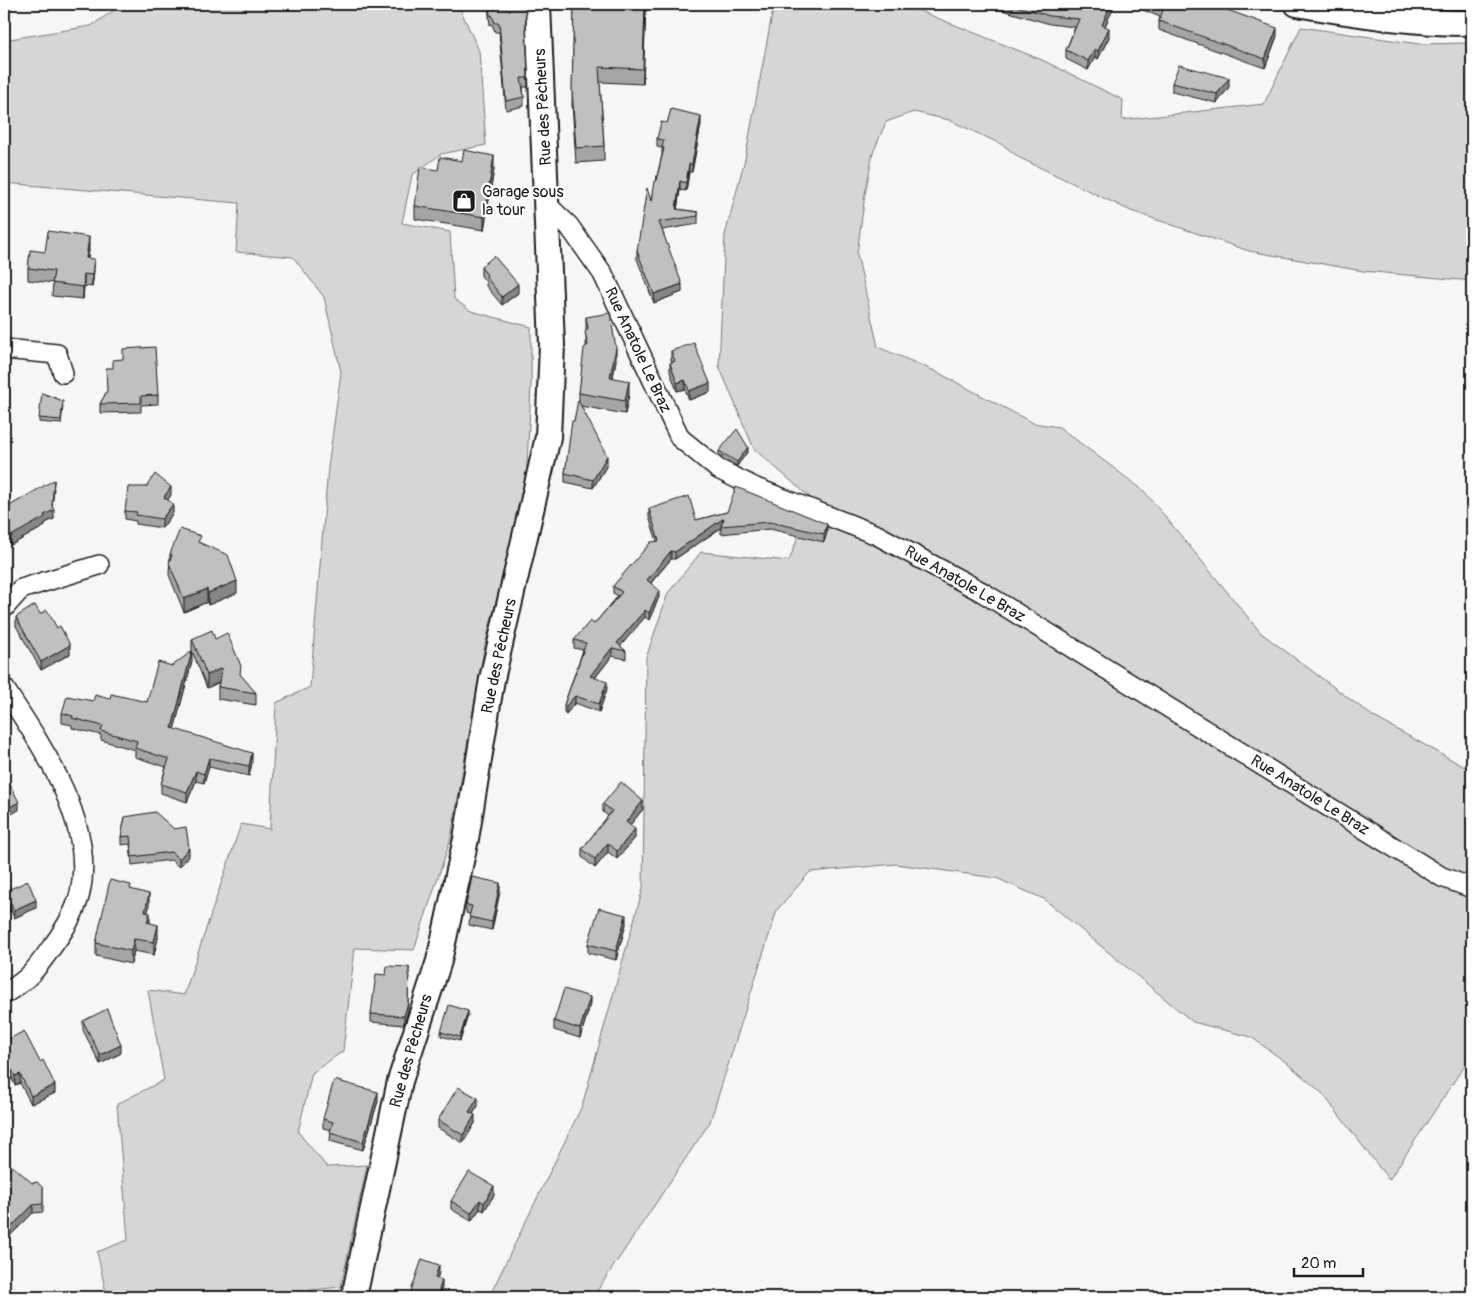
<svg xmlns="http://www.w3.org/2000/svg" width="1476" height="1301" viewBox="0 0 1476 1301" font-family="Pangolin,sans-serif">
	<style>
		.green { fill: #d6d6d6; stroke: #797979 }
		.lines { fill: none; stroke-linecap: round; stroke-linejoin: round }
		.minor-casing { stroke: #1c1c1c; stroke-width: 22 }
		.tertiary-casing { stroke: #1c1c1c; stroke-width: 28 }
		.minor { stroke: #fff; stroke-width: 19 }
		.tertiary { stroke: #fff; stroke-width: 24 }
		.wall { fill: #a5a5a5; stroke: #1c1c1c }
		.shaded-wall { fill: #868686; stroke: #1c1c1c }
		.building { fill: #c0c0c0; stroke: #1c1c1c }
		.labels { text-anchor: middle; dominant-baseline: central; stroke-width: 4.5; stroke-linejoin: round; paint-order: stroke }
		.street-label { font-size: 16px; fill: #1c1c1c; stroke: #fff }
		.poi-label { font-size: 16px; fill: #1c1c1c; stroke: #fff; text-anchor: start }
	</style>
	<rect width="100%" height="100%" fill="#f6f6f6"/>
	<filter id="ink" filterUnits="userSpaceOnUse"><feTurbulence type="fractalNoise" baseFrequency=".02" numOctaves="2"/><feDisplacementMap in="SourceGraphic" scale="10" xChannelSelector="R" yChannelSelector="G"/><feConvolveMatrix kernelMatrix="1 2 1 2 8 2 1 2 1" color-interpolation-filters="sRGB"/></filter>
	<g filter="url(#ink)">
		<g class="green">
			<path d="M123,4h335l21,47 7,94 -45,9 -29,21 -10,48 48,9 4,67 17,12 60,16v59l-5,97 -42,166 -33,189 -37,112 -59,-2 -12,103 -31,22 -14,59 29,35 40,-2 -26,122 -31,3 -2,7h-201l-10,-45 31,-12 -11,-136 47,-24 -16,-90 36,5 57,-171 29,5 6,-126 34,-16 18,-219 13,-96 -17,-75 -31,-40 -57,-5 3,-49 -235,-20v-143l87,-14z"/>
			<path d="M774,4h77l1,3 53,-2 137,55 81,40 -1,20 142,-16 37,-77 118,17 53,-1v238l-109,-10 -114,-20 -118,-40 -111,-53 -17,-13 -54,-25 -35,-8 -28,10 -13,31 -8,41 -8,60 21,93 59,25 96,51 26,4 85,64 117,142 113,84 98,54v283l-83,126 -67,-87 -35,-30 -36,-26 -58,-15 -149,-123 -48,-21 -100,-14 -86,8 -33,38 -67,212 -117,175h-104l93,-191 61,-218 3,-230 22,-65 33,-41 88,9 23,-62 -58,-50 -35,-83 6,-131 20,-76z"/>
		</g>
		<g class="lines">
			<g class="minor-casing">
				<g id="minor">
					<path d="M548,206l21,20 34,48 77,164 38,31 38,19 121,47 105,57 460,285 30,11"/>
					<path d="M4,349l53,5 6,19"/>
					<path d="M4,608l17,-19 78,-24"/>
					<path d="M4,688c36,55 92,135 76,205 -4,18 -15,36 -26,51 -17,24 -24,35 -50,50"/>
				</g>
			</g>
			<g class="tertiary-casing">
				<g id="tertiary">
					<path d="M1297,4c58,10 116,19 175,19"/>
					<path d="M354,1297l46,-216 39,-120 27,-122 26,-160 56,-242 4,-92 -14,-341"/>
				</g>
			</g>
			<use href="#minor" class="minor"/>
			<use href="#tertiary" class="tertiary"/>
		</g>
		<g class="wall">
			<path d="M488,4h37l3,83h-5l1,10v9l-18,4 -7,-78h-4l-3,-8 -2,1z"/>
			<path d="M574,4h72l-3,80 -43,-2 4,64v15l-28,2 -4,-59z"/>
			<path d="M995,4h120l-10,22 4,11 -11,22 -3,-2 -7,13 -22,-11v-9l9,-23 -25,-3 -55,-16z"/>
			<path d="M1129,4h82l66,32 -12,32 -106,-38v-9l1,-4z"/>
			<path d="M1172,83l57,4 -12,16 -45,-11z"/>
			<path d="M667,123l34,1 -9,48h-3l-3,19 -6,-1 -3,19 21,3v12l-36,6 20,62 -28,11 -17,-44v-8l14,-50 11,-46v-7l-5,-1v-8z"/>
			<path d="M462,161l32,8 -10,61 -69,-11v-13l23,-36z"/>
			<path d="M89,250l-1,8 6,13 -2,16 -8,-1 -1,13 -31,-3 1,-13 -25,-3v-12l17,-16z"/>
			<path d="M481,267l37,26 -16,12 -16,-19v-4l-5,-6z"/>
			<path d="M586,317l30,43 -3,18 16,16 -4,20 -44,-8 26,59 -14,23 -28,-6v-9l9,-52 5,-19v-9l7,-46z"/>
			<path d="M671,351l39,41 -21,8 -4,-11 -8,2 -7,-19v-9l2,-1 -1,-2z"/>
			<path d="M4,375l5,9 -4,33h-1z"/>
			<path d="M107,391l51,4v9l-17,1v7l-41,1v-9z"/>
			<path d="M63,406l-2,18 -22,-2v-4z"/>
			<path d="M719,451h29l-11,15 -18,-11z"/>
			<path d="M54,488l-2,19 2,12 -9,4v3l-34,19 -7,-12v-24z"/>
			<path d="M171,495l-4,5 6,13 -11,15 -26,-4v-3l-11,-2v-8z"/>
			<path d="M649,509l47,11 31,-8 100,20 -3,10 -54,-13 -49,5v-6l-46,31h-4l-20,24 8,14 -10,23 -4,-3 -25,29 6,5v8l-14,-3 -17,22 12,11 -8,23 -24,-9 -9,11 -2,-2v-7l19,-55 -9,-2v-8l20,-16 24,-28 -5,-3v-7l44,-45 -8,-24z"/>
			<path d="M201,543l36,50 -29,12 -1,-3 -23,10 -15,-37 1,-21z"/>
			<path d="M40,614l30,40 -29,16 -25,-44v-9z"/>
			<path d="M192,639h23l26,37 15,17v12l-38,-6v-12l1,-5 -12,6 -15,-37z"/>
			<path d="M192,661l-18,68 78,34 -3,13 -40,-9 -5,16 -8,-2 -9,21 -26,-9v-9l5,-17 -31,-10v-7l-34,-10v-5l-29,-7v-3l-10,-2v-10l31,-12 17,-2 37,3 25,-36z"/>
			<path d="M603,804l40,5 -13,16 5,13 -18,21 -9,-7 -13,16 -13,-11v-8l26,-33 -5,-4z"/>
			<path d="M125,817l64,39 -10,11 -8,-7 -39,5 -2,-21 -9,1v-8z"/>
			<path d="M4,875l6,14 26,19 -22,10 -3,-7 -7,3z"/>
			<path d="M131,889l18,18 -2,6 3,9 8,16 -4,17 -20,-4 -3,13 -35,-8v-13z"/>
			<path d="M500,891l-8,39 -23,-5 1,-11 -4,-1v-8z"/>
			<path d="M626,924l-10,36 -28,-7v-9z"/>
			<path d="M590,1005l-10,33 -26,-8v-9z"/>
			<path d="M408,1011l-4,14 -33,-3v-8z"/>
			<path d="M468,1015l-8,26 -19,-5v-4z"/>
			<path d="M83,1021l38,32 -21,11 -17,-34z"/>
			<path d="M4,1042l51,51 -24,11 -11,-21 -5,2 -3,-6z"/>
			<path d="M378,1101l-15,49 -33,-9 1,-11 -8,-2v-9z"/>
			<path d="M478,1106l-5,8 2,9 -12,20 -25,-15v-8z"/>
			<path d="M4,1176l28,7 11,5v24l-10,1 -29,29z"/>
			<path d="M494,1195l-10,16 -4,-2 -9,12 -20,-12v-8z"/>
		</g>
		<g class="shaded-wall">
			<path d="M645,4h1l-3,80v-15z"/>
			<path d="M1111,4h4l-13,29v-8z"/>
			<path d="M1109,28v9l-11,22v-8z"/>
			<path d="M1277,28v8l-12,32v-9z"/>
			<path d="M1095,49v8l-7,13v-9z"/>
			<path d="M1229,78v9l-12,16v-9z"/>
			<path d="M701,116v8l-9,48v-8z"/>
			<path d="M494,156v13l-10,61v-13z"/>
			<path d="M689,164v8l-3,19v-8z"/>
			<path d="M680,181v9l-4,27v-8z"/>
			<path d="M89,237v13l-3,20v-12z"/>
			<path d="M94,259v12l-2,16v-12z"/>
			<path d="M84,274v12l-1,13v-12z"/>
			<path d="M518,284v9l-16,12v-8z"/>
			<path d="M682,284v8l-28,11v-9z"/>
			<path d="M616,348v12l-6,30v-13z"/>
			<path d="M9,376v8l-4,33v-9z"/>
			<path d="M685,380v9l-8,2v-8z"/>
			<path d="M629,381v13l-4,20v-13z"/>
			<path d="M710,383v9l-21,8v-9z"/>
			<path d="M748,447v4l-11,15v-4z"/>
			<path d="M607,456v9l-14,23v-8z"/>
			<path d="M54,480l-2,31 2,-1v9l-9,4v3l-34,19v-9l41,-30z"/>
			<path d="M171,487v8l-7,11v-9z"/>
			<path d="M173,504v9l-11,15v-9z"/>
			<path d="M724,518l-3,10 -46,31v-7z"/>
			<path d="M827,524v8l-3,10v-8z"/>
			<path d="M671,551v8l-24,28v-7z"/>
			<path d="M237,581v12l-29,12v-12z"/>
			<path d="M207,589v13l-23,10v-13z"/>
			<path d="M659,590v7l-10,23v-7z"/>
			<path d="M645,610v7l-27,32 -1,-6z"/>
			<path d="M70,645v9l-29,16v-8z"/>
			<path d="M612,648v8l-22,28v-8z"/>
			<path d="M192,651v10l-20,77v-10z"/>
			<path d="M222,668v13l-15,7v-13z"/>
			<path d="M607,682v7l-8,23v-8z"/>
			<path d="M575,696v7l-9,11v-8z"/>
			<path d="M252,753v10l-3,13v-10z"/>
			<path d="M209,758v9l-5,16v-9z"/>
			<path d="M196,771v10l-9,21v-10z"/>
			<path d="M643,801v8l-17,21v-8z"/>
			<path d="M19,802v8l-15,8v-8z"/>
			<path d="M635,829v9l-18,21v-8z"/>
			<path d="M608,843v9l-13,16v-9z"/>
			<path d="M189,848v8l-10,11v-8z"/>
			<path d="M500,883v8l-8,39v-8z"/>
			<path d="M149,894v13l-4,18v-13z"/>
			<path d="M36,900v8l-22,10v-8z"/>
			<path d="M11,903v8l-7,3v-8z"/>
			<path d="M150,913v13l-3,-4z"/>
			<path d="M626,915v9l-10,36v-9z"/>
			<path d="M158,925v13l-4,17v-13z"/>
			<path d="M134,939v12l-3,13v-13z"/>
			<path d="M409,967l-1,44 -4,14v-9z"/>
			<path d="M590,997v8l-10,33v-9z"/>
			<path d="M468,1011v4l-8,26v-4z"/>
			<path d="M121,1045v8l-21,11v-9z"/>
			<path d="M12,1070v9l-8,4v-8z"/>
			<path d="M20,1074v9l-5,2v-9z"/>
			<path d="M55,1085v8l-24,11v-8z"/>
			<path d="M378,1092v9l-15,49v-8z"/>
			<path d="M478,1098v8l-9,14v-8z"/>
			<path d="M475,1115v8l-12,20v-8z"/>
			<path d="M494,1186v9l-10,16v-8z"/>
			<path d="M480,1200v9l-9,12v-8z"/>
			<path d="M33,1205v8l-29,29v-8z"/>
			<path d="M439,1265v8l-4,13v-8z"/>
			<path d="M442,1280v8l-3,9h-2z"/>
		</g>
		<g class="building">
			<path d="M489,4h36l3,74h-7l3,19 -18,4 -7,-78h-4l-3,-8 -2,1z"/>
			<path d="M574,4h71l-2,65 -44,-2 5,79 -28,2 -4,-59z"/>
			<path d="M1009,4h102l-9,21 7,3 -11,23 -3,-2 -7,12 -22,-11 13,-31 -29,-3z"/>
			<path d="M1149,4h62l66,24 -12,31 -106,-38 4,-11z"/>
			<path d="M1179,65l50,13 -12,16 -45,-11z"/>
			<path d="M671,109l30,7 -9,48h-3l-3,19 -6,-2 -4,28 22,3v4l-39,6 23,62 -28,10 -17,-43 10,-63 4,13 3,-20h2l8,-33 -2,-1 2,-7 -7,-1 4,-17 6,1z"/>
			<path d="M464,150l30,6 -10,61 -69,-11 5,-39 18,3 2,-13 22,4z"/>
			<path d="M48,231l41,6 -3,21 8,1 -2,16 -8,-1 -1,13 -31,-4 2,-12 -26,-3 2,-18 15,2z"/>
			<path d="M494,256l24,28 -16,13 -16,-20 1,-2 -6,-8z"/>
			<path d="M610,313l6,35 -6,29 19,4 -4,20 -46,-8 5,-45 4,-3 -3,-13 3,-4 -2,-11z"/>
			<path d="M694,343l16,40 -21,8 -4,-11 -8,3 -7,-20 5,-2 -4,-10z"/>
			<path d="M155,347l3,48 -17,1v7l-41,1 7,-13 -1,-23h7v-8l10,-1v-10z"/>
			<path d="M4,375l5,1 -4,32h-1z"/>
			<path d="M42,393l21,8 -2,19 -22,-2z"/>
			<path d="M578,400l29,56 -14,24 -28,-7 7,-52h2z"/>
			<path d="M737,429l11,18 -11,15 -18,-11z"/>
			<path d="M155,474l16,13 -7,10 9,7 -11,15 -26,-4 1,-3 -12,-1 3,-24h18z"/>
			<path d="M54,480l-2,26 2,4 -10,5 1,2 -34,19 -7,-11v-16z"/>
			<path d="M736,487l91,37 -3,10 -54,-12 -49,4 3,-8 -49,34 -4,-1 -24,29 12,10 -10,23 -4,-3 -28,33 9,8 -14,-3 -22,28 17,6 -8,22 -24,-8 -9,10 -2,-1 22,-62 -12,-3 16,-19 4,3 28,-32 -9,-6 38,-44 8,-1 -10,-32 40,-13 7,24 31,-8z"/>
			<path d="M180,529l21,7 -3,6 30,13 9,26 -29,12 -1,-4 -23,10 -15,-36 3,-8 -2,-1z"/>
			<path d="M35,605l5,9 7,-4 10,18 3,-2 10,19 -29,17 -25,-45z"/>
			<path d="M212,630l3,9 12,-6 14,33 -1,8 16,19 -38,-6 4,-19 -15,7 -15,-36z"/>
			<path d="M192,651l-20,77 80,25 -3,13 -40,-8 -5,16 -8,-3 -9,21 -26,-8 8,-25 -34,-11 2,-7 -36,-10 2,-5 -31,-8 1,-2 -11,-3 5,-17 26,5 2,-6 15,4 1,-5 36,8 11,-40 14,4z"/>
			<path d="M8,781l11,21 -15,8v-27z"/>
			<path d="M621,782l22,19 -17,21 9,7 -18,22 -9,-8 -13,16 -13,-10 30,-38 -9,-7z"/>
			<path d="M155,812l19,17 12,-2 3,21 -10,11 -8,-7 -39,5 -2,-21 -9,1 4,-20z"/>
			<path d="M4,875l6,14 18,-8 8,19 -22,10 -3,-7 -7,3z"/>
			<path d="M472,877l28,6 -8,39 -23,-5 3,-11 -6,-1z"/>
			<path d="M110,880l21,5 -1,4 19,5 -4,18 5,1 -3,9 11,3 -4,17 -20,-3 -3,12 -35,-8z"/>
			<path d="M599,908l27,7 -10,36 -28,-7z"/>
			<path d="M387,966l22,1 -1,36 -4,13 -33,-2 5,-40 10,1z"/>
			<path d="M564,989l26,8 -10,32 -26,-8z"/>
			<path d="M449,1005l19,6 -8,26 -19,-5z"/>
			<path d="M107,1009l14,36 -21,10 -17,-34z"/>
			<path d="M24,1031l16,31 3,-2 12,25 -24,11 -11,-22 -5,2 -3,-6 -8,5v-33z"/>
			<path d="M334,1080l44,12 -15,50 -33,-10 3,-10 -10,-3z"/>
			<path d="M458,1087l20,11 -9,14 6,3 -12,20 -25,-15z"/>
			<path d="M13,1166l19,17 5,-1 6,6v16l-10,1 -29,29v-36l3,-3 -3,-3v-16z"/>
			<path d="M469,1172l25,14 -10,17 -4,-3 -9,13 -20,-12z"/>
			<path d="M422,1259l17,6 -4,13 7,2 -5,17h-28z"/>
		</g>
	</g>
	<defs>
		<g id="shop-square" transform="scale(1.25)"><rect x="-9" y="-9" width="18" height="18" rx="4" fill="#1c1c1c" stroke="#fff"/><path d="M-5-2.5h2.3a2.7 3.5 0 0 1 5.4 0H5L5.5 6h-11ZM-1.5-2.5h3a1.5 2.3 0 0 0-3 0Z" fill="#fff"/></g>
	</defs>
	<g fill-rule="evenodd">
		<use href="#shop-square" x="464" y="201"/>
	</g>
	<g class="labels">
		<g class="street-label">
			<text transform="translate(543 107) rotate(-93)">Rue des Pêcheurs</text>
			<text transform="translate(638 350) rotate(65)">Rue Anatole Le Braz</text>
			<text transform="translate(965 584) rotate(30)">Rue Anatole Le Braz</text>
			<text transform="translate(499 656) rotate(-78)">Rue des Pêcheurs</text>
			<text transform="translate(1310 795) rotate(32)">Rue Anatole Le Braz</text>
			<text transform="translate(411 1051) rotate(-74)">Rue des Pêcheurs</text>
		</g>
		<g class="poi-label">
			<text x="482" y="192">Garage sous<tspan x="482" dy="18">la tour</tspan></text>
		</g>
	</g>
	<rect width="1476" height="1301" fill="none" stroke="#fff" stroke-width="20"/>
	<rect x="10" y="10" width="1456" height="1281" fill="none" stroke="#1c1c1c" stroke-width="2" filter="url(#ink)"/>
	<path d="M1294 1268v8h69v-8" fill="none" stroke="#1c1c1c" stroke-width="2.5"/>
	<text x="1301" y="1268" font-size="15" fill="#1c1c1c" stroke="#ffffff" stroke-width="4" paint-order="stroke">20 m</text>
</svg>
